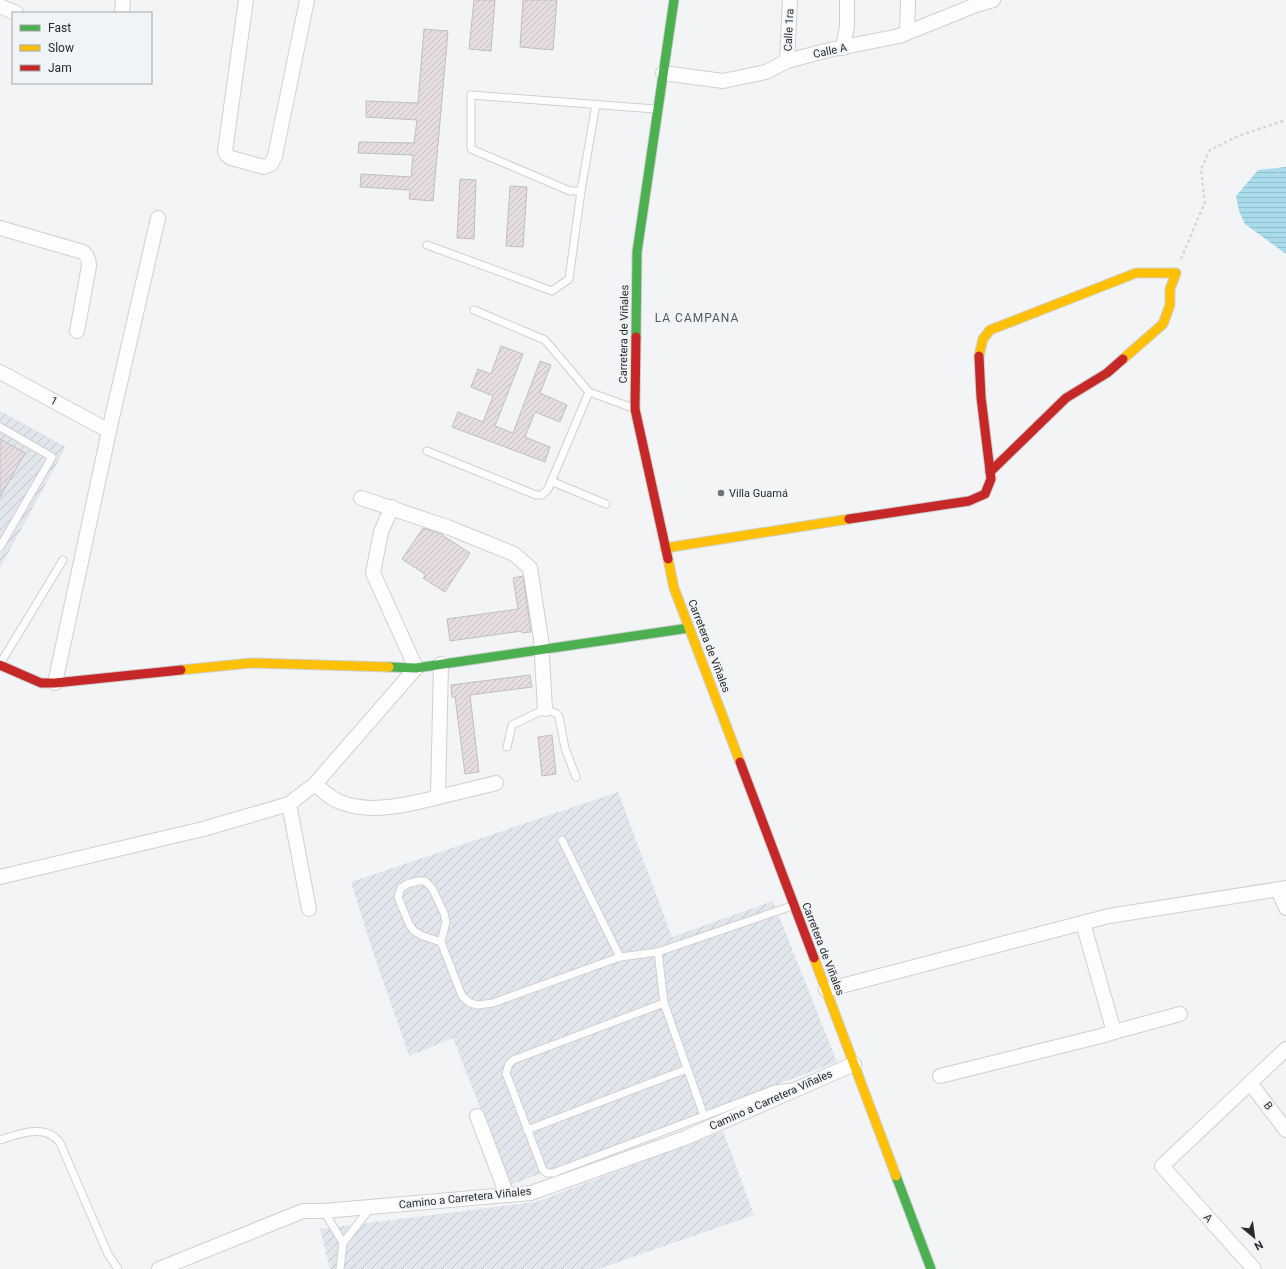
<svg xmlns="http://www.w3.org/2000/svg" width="1286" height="1269" viewBox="0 0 1286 1269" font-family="Roboto,sans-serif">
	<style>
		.industrial { fill: url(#industrial-furrows) }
		.water { fill: url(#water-rules) }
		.building { fill: url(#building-hatch); stroke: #bfbfc1 }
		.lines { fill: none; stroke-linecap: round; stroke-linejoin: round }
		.lane-casing { stroke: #cfd0d1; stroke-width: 9 }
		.street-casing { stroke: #cfd0d1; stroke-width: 16 }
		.fast-casing { stroke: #cfd0d1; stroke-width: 11 }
		.slow-casing { stroke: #cfd0d1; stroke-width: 11 }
		.jam-casing { stroke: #cfd0d1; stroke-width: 11 }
		.path { stroke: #d6d6d7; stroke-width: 2.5; stroke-dasharray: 3 3; stroke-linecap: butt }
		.lane { stroke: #fdfdfe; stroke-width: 7 }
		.street { stroke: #fdfdfe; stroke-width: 14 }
		.fast { stroke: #4caf50; stroke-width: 9 }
		.slow { stroke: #ffc107; stroke-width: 9 }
		.jam { stroke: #c62828; stroke-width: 9 }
		.poi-dot { fill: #707173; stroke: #f1f4f7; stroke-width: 1.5 }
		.labels { text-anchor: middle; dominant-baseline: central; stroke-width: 4; stroke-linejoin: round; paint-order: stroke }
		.street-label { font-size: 11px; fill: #2a2b2c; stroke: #f1f4f7 }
		.poi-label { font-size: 11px; fill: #2a2b2c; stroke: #f1f4f7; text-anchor: start }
		.neighbourhood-label { font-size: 12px; letter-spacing: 1px; fill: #56585b; stroke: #f1f4f7 }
	</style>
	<defs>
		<pattern id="industrial-furrows" width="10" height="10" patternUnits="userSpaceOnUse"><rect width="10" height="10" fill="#e1e6ec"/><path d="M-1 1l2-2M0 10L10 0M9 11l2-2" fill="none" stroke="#c1c5cb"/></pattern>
		<pattern id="water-rules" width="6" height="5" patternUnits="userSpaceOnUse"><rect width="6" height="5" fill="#a9dceb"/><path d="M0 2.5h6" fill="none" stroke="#92bdca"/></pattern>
		<pattern id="building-hatch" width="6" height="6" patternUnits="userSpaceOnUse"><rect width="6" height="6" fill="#e5dde2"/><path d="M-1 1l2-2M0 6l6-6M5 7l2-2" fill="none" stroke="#c5bec2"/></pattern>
	</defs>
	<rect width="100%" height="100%" fill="#f2f4f6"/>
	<g class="industrial">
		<path d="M0,411l66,36 -66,121z"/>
		<path d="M618,792l54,145 101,-36 64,161 -327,123 -57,-147 -44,18 -37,-107 -21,-67z"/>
		<path d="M723,1131l31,84 -156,54h-268l-10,-40 216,-27z"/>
	</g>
	<path class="water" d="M1286,167v87l-41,-30 -6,-13 -3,-15 22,-26z"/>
	<g class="building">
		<path d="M474,0h21l-4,51 -22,-2z"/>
		<path d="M523,0h34l-4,50 -33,-3z"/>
		<path d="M424,29l24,2 -15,170 -24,-2 1,-9 -50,-3 1,-13 50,3 2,-22 -55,-2 1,-11 55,1 3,-23 -51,-3v-16l52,2z"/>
		<path d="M460,179l16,1 -2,59 -17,-1z"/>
		<path d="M510,186l17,1 -4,60 -17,-1z"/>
		<path d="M501,346l22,8 -28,72 18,7 27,-72 11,4 -11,28 27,12 -7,17 -25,-10 -10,25 25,10 -5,15 -93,-35 6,-15 25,10 10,-26 -22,-9 7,-18 13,5z"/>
		<path d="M0,439l25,14 -25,44z"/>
		<path d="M423,528l19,6v1l28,18 -25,39 -22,-14 3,-3 -24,-16z"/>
		<path d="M523,576l8,56 -9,1v-2l-72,10 -3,-22 71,-10 -5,-31z"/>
		<path d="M530,675l2,12 -62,8 9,77 -14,2 -10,-77h-3l-1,-12z"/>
		<path d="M552,735l4,39 -14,2 -4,-39z"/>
	</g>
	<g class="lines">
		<g class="lane-casing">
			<g id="lane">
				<path d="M596,104l-15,87h-11l-99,-42v-54l184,14"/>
				<path d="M427,245l125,46 17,-12 12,-88"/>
				<path d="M474,310l71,30 44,52"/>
				<path d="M0,427l52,30 -52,90"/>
				<path d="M427,451l109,44h6l6,-6 41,-97 44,16"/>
				<path d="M551,481l55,23"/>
				<path d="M0,664l63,-104"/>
				<path d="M507,747l5,-22 33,-16 12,5 2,3 6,31 11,29"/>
				<path d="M562,840l58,117"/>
				<path d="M441,942l-18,-6 -9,-5 -5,-7 -11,-27 3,-9 6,-4 11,-3h7l7,7 12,25 2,9 -5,20 21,54 8,7 8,2 15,-2 127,-46 38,-5 134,-46"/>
				<path d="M658,952l6,51 -151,57 -4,4 -3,9 37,97 4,3h6l222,-84 18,-2"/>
				<path d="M664,1003l40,113"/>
				<path d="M527,1130l160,-61"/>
				<path d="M0,1140c19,-6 46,-17 60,3l48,111 10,15"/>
				<path d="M324,1211l19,32"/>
				<path d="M340,1269l3,-26 28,-36"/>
			</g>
		</g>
		<g class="street-casing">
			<g id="street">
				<path d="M246,0l-21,151 2,4 4,3 33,9 7,-3 4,-8 32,-156"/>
				<path d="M0,6l16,7"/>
				<path d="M122,13l1,-13"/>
				<path d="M907,32l1,-32"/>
				<path d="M843,48l4,-22v-26"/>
				<path d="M787,61l3,-61"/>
				<path d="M663,73l60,8 43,-9 21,-11 42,-11 70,-14 77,-31 17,-5"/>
				<path d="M0,228l83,24c5,4 6,8 6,14l-12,65"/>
				<path d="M0,372l109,59"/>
				<path d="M361,498l89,30 64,26 16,14 11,71 4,70"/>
				<path d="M55,683l54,-252 49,-213"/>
				<path d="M315,784c8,7 17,16 28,19 30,11 67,1 96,-6 19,-5 38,-9 57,-14"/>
				<path d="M438,797l3,-133"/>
				<path d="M289,804l20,105"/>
				<path d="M0,877l203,-48 86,-25 26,-20 101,-116 -43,-95 8,-41 11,-25"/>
				<path d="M1278,890l8,18"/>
				<path d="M1083,923l31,109"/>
				<path d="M826,990l283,-74 177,-28"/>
				<path d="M940,1076l161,-40 13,-4 66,-18"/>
				<path d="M1250,1083l36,47"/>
				<path d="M477,1116l30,79"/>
				<path d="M159,1269l144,-58h21l207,-18 154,-55 169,-74"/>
				<path d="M1254,1269l-92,-103 124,-117"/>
			</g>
		</g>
		<g class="fast-casing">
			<g id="fast">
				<path d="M636,337l1,-85 37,-252"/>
				<path d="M389,667l27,1 273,-40"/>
				<path d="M896,1176l35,93"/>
			</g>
		</g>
		<g class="slow-casing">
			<g id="slow">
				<path d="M979,356l4,-17 7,-9 146,-57h40l-6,16v16l-7,19 -40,35"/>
				<path d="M665,548l184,-29"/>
				<path d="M668,559l6,29 66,174"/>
				<path d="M181,670l70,-7 138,4"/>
				<path d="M814,958l82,218"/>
			</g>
		</g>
		<g class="jam-casing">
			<g id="jam">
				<path d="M636,337l-1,72 33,150"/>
				<path d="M990,472l76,-74 41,-25 16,-14"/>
				<path d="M849,519l120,-18 16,-7 6,-15 -10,-82 -2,-41"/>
				<path d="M0,665l41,18h14l126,-13"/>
				<path d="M740,762l74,196"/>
			</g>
		</g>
		<path class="path" d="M1181,259l24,-57 -4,-33 9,-19 28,-14 48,-16"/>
		<use href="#lane" class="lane"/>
		<use href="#street" class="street"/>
		<use href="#fast" class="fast"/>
		<use href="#slow" class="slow"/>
		<use href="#jam" class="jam"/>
	</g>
	<circle class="poi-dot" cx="721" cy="493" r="4"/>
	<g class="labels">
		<g class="street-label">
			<text transform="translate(789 30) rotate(-87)">Calle 1ra</text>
			<text transform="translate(830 51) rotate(-12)">Calle A</text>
			<text transform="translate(624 334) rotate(-89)">Carretera de Viñales</text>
			<text transform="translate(54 401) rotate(29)">1</text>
			<text transform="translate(709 646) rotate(69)">Carretera de Viñales</text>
			<text transform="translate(823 949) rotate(69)">Carretera de Viñales</text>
			<text transform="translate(771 1100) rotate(-24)">Camino a Carretera Viñales</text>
			<text transform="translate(1268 1106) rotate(53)">B</text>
			<text transform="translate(465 1198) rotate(-6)">Camino a Carretera Viñales</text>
			<text transform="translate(1208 1218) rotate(48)">A</text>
		</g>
		<g class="poi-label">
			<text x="729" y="493">Villa Guamá</text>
		</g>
		<g class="neighbourhood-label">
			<text x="697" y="318">LA CAMPANA</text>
		</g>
	</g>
	<rect x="12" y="12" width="140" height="72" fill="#f1f4f7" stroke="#a1a4a6"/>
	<rect x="20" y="25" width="20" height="6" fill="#4caf50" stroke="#a1a4a6"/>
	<text x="48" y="32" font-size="12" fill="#2a2b2c">Fast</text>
	<rect x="20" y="45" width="20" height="6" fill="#ffc107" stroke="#a1a4a6"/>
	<text x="48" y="52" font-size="12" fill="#2a2b2c">Slow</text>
	<rect x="20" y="65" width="20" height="6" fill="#c62828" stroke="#a1a4a6"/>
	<text x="48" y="72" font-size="12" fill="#2a2b2c">Jam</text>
	<g transform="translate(1254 1237) rotate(151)" stroke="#f1f4f7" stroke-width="3" paint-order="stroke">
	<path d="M0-3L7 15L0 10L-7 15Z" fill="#2a2b2c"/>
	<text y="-6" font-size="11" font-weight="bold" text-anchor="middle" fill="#2a2b2c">N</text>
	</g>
</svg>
